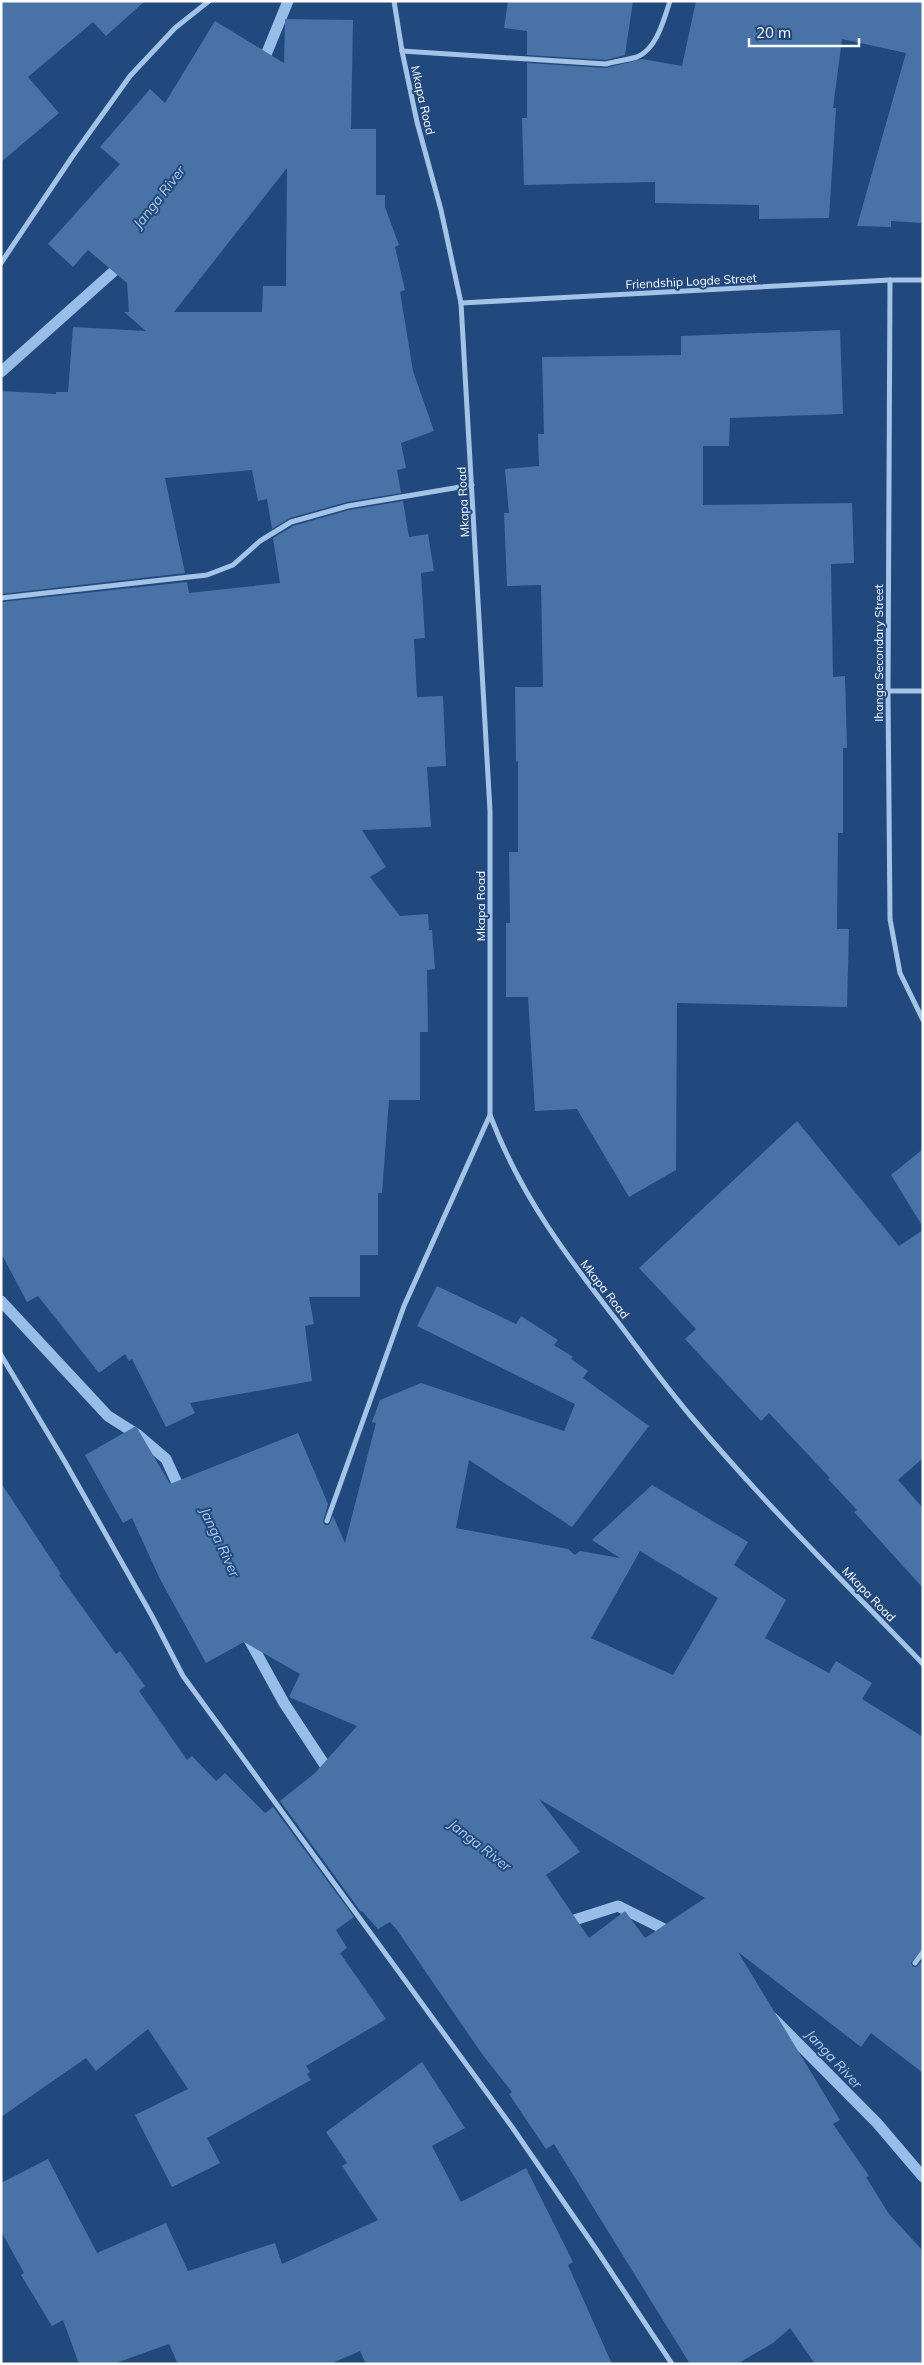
<svg xmlns="http://www.w3.org/2000/svg" width="924" height="2365" viewBox="0 0 924 2365" font-family="Mulish,sans-serif">
	<style>
		.lines { fill: none; stroke-linecap: round; stroke-linejoin: round }
		.stream { stroke: #98bde8; stroke-width: 11 }
		.building { fill: #4972a7; fill-rule: evenodd }
		.street { stroke: #a5c2e7; stroke-width: 5 }
		.labels { text-anchor: middle; dominant-baseline: central; stroke-width: 4; stroke-linejoin: round; paint-order: stroke }
		.street-label { font-size: 12px; fill: #fff; stroke: #21497d }
		.water-label { font-size: 14px; font-style: italic; fill: #b0ccee; stroke: #21497d }
	</style>
	<rect width="100%" height="100%" fill="#21497d"/>
	<g class="lines">
		<g class="stream">
			<path d="M261,67l27,-66"/>
			<path d="M1,372l122,-109"/>
			<path d="M1,1301l107,115 30,19 28,24 16,35"/>
			<path d="M246,1634l38,69 48,73"/>
			<path d="M562,1921l3,2 53,-17 56,28"/>
			<path d="M773,2018l104,105 46,54"/>
		</g>
	</g>
	<g class="building">
		<path d="M1,1h144l-39,35 -13,-14 -65,55 31,36 -58,49z"/>
		<path d="M508,1h125l-8,54 -19,5 -79,-5v-24l-23,-3z"/>
		<path d="M696,1h227v222l-32,-2v6l-34,-1 49,-173 -64,-14 -9,69h3l-7,110 -70,1v-14l-104,-2v-21l-131,3 -2,-67h5v-55l79,5 36,-9 40,7z"/>
		<path d="M285,19l68,1 -2,109h25v66h9v12l14,38 -4,2 10,43 -5,2 13,79 21,60 -33,12 5,25 -9,2 4,23 -54,9 -57,16 -18,11 -5,-30 -9,2 -6,-31 -87,8 20,95 -184,21v-203l55,3v-2h12l5,-65 73,4 -22,-19h5l-2,-29 -39,-33 -15,17 -25,-23 72,-80 -20,-17 50,-58 15,14 50,-82 69,42zM287,168l-1,118h-23l-1,26h-88z"/>
		<path d="M840,330l3,84 -113,4 -1,28h-26v59l149,-2 2,60 -23,1 2,113 12,-1 2,72h-4v85h-5l-1,96h12l-2,78 -170,-4 -1,167 -47,27 -52,-88 -42,2 -7,-114h-22v-74h4l-1,-71h9v-91l-2,1 -1,-75h28l-2,-102 -34,1 -3,-73h5l-4,-44 34,-3 -1,-32h6l-2,-77 139,-2v-19z"/>
		<path d="M403,501l6,36 19,-3 6,37 -13,2 4,65 -11,1 3,58 26,-1 3,70 -19,1 4,60 -69,3 24,37 -16,10 30,39 28,-2 1,16h3l3,39 -8,1 1,62h-8v68h-31l-7,93h-4v62h-18v42h-51l5,27 -9,2 7,55 -122,22 5,10 -29,14 -34,-68 -3,2 -4,-7 -26,19 -61,-77 -11,6 -26,-49v-651l186,-20 2,11 91,-10 -7,-45 20,-12 56,-16z"/>
		<path d="M797,1121l102,125 24,-16v228l-25,22 25,28v80l-69,-76 3,-2 -29,-31 2,-1 -61,-65 -8,8 -76,-82 11,-10 -57,-61z"/>
		<path d="M923,1149v78l-32,-52z"/>
		<path d="M437,1286l79,38 5,-8 37,24 -4,5 19,12 -2,2 17,12 -5,7 66,48 -77,101 -103,-67 -13,68 112,21 7,6 5,-4 40,7 -28,-18 60,-55 96,57 -14,23 52,35 -21,38 64,35 7,-12 36,22 -10,16 61,38v211l-12,15 2,4h3l7,-7v113l-52,-40 -10,14 -123,-95 102,168 -7,4 36,52 -3,1 23,37 34,37v113h-108l-25,-36 -17,15 -36,21h-47l-136,-220 -8,5 -37,-55 3,-2 -30,-38 -85,-124 -7,-8 -12,7 -16,-18 -1,1 -81,-111 35,-28 42,-47 -68,-29 11,-23 -56,-32 -38,21 -46,-84 -28,-61 -9,5 -38,-68 51,-29 34,58 128,-51 30,71 -5,18 2,3h4l4,-9 12,27 31,-120 -4,-1 8,-22 41,-17 143,48 11,-27 -158,-78zM640,1551l78,47 -45,77 -82,-37zM539,1799l166,99 -60,40 -20,-27 -36,27 -43,-63 34,-23z"/>
		<path d="M1,1483l60,91 -2,1 57,79 4,-3 25,35 -6,5 48,69 5,-4 24,25 9,-8 40,40 8,-6 81,110 -18,13 11,18 -7,5 46,66 -80,47 4,6 -3,2 4,6 -104,58 13,25 -48,24 -37,-72 53,-26 -40,-60 -52,42 -10,-13 -85,59z"/>
		<path d="M422,2062l43,66 -33,18 29,56 65,-34 47,94 -5,3 44,99h-246l-6,-13 -30,13h-152l-9,-20 -56,20h-34l-16,-44 -11,6 -31,-51 3,-2 -23,-42v-48l47,-24 49,94 69,-30 22,48 87,-28 7,21 96,-44 -36,-54 5,-3 -21,-31z"/>
	</g>
	<g class="lines">
		<g class="street">
			<path d="M394,1l8,50 15,71 24,88 20,93 29,508v304c31,82 78,143 131,211 24,32 48,65 74,95 72,85 151,163 228,243"/>
			<path d="M402,51l204,13c10,-3 21,-4 31,-7 20,-8 27,-38 33,-56"/>
			<path d="M1,263l71,-106 58,-81 45,-48 34,-27"/>
			<path d="M890,280l-2,411 2,228 10,54 23,47"/>
			<path d="M461,303l429,-23h33"/>
			<path d="M1,598l206,-23 26,-10 27,-24 31,-19 57,-16 124,-21"/>
			<path d="M888,691h35"/>
			<path d="M1,1355l64,107 87,154 31,60 329,451 84,122 76,115"/>
			<path d="M327,1521l77,-215 86,-191"/>
			<path d="M915,1963l8,-11"/>
		</g>
	</g>
	<g class="labels">
		<g class="street-label">
			<text transform="translate(423 100) rotate(77)">Mkapa Road</text>
			<text transform="translate(691 281) rotate(-3)">Friendship Logde Street</text>
			<text transform="translate(463 502) rotate(-93)">Mkapa Road</text>
			<text transform="translate(878 653) rotate(-90)">Ihanga Secondary Street</text>
			<text transform="translate(480 906) rotate(-90)">Mkapa Road</text>
			<text transform="translate(605 1289) rotate(52)">Mkapa Road</text>
			<text transform="translate(869 1594) rotate(46)">Mkapa Road</text>
		</g>
		<g class="water-label">
			<text transform="translate(159 197) rotate(-52)">Janga River</text>
			<text transform="translate(220 1542) rotate(65)">Janga River</text>
			<text transform="translate(480 1845) rotate(38)">Janga River</text>
			<text transform="translate(834 2059) rotate(47)">Janga River</text>
		</g>
	</g>
	<rect width="924" height="2365" fill="none" stroke="#ffffff" stroke-width="5"/>
	<path d="M749 38v8h110v-8" fill="none" stroke="#ffffff" stroke-width="2.5"/>
	<text x="756" y="38" font-size="15" fill="#ffffff" stroke="#21497d" stroke-width="4" paint-order="stroke">20 m</text>
</svg>
